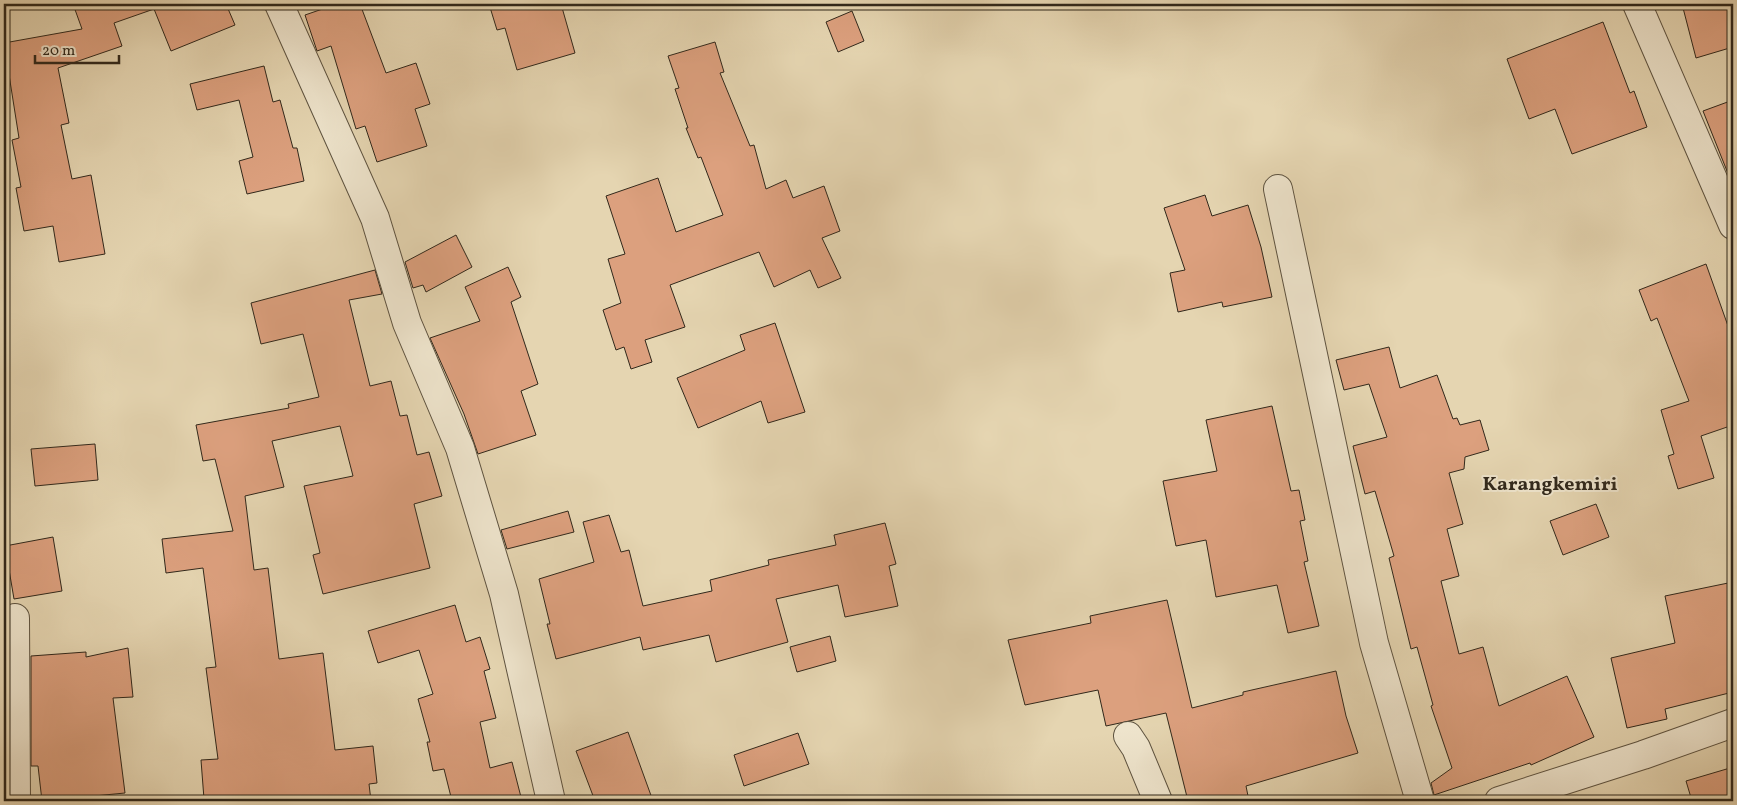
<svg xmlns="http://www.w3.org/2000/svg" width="1737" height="805" viewBox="0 0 1737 805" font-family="Vollkorn,serif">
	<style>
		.building { fill: #dca07e; stroke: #31281b }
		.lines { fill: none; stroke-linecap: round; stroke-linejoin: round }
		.street-casing { stroke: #5e5340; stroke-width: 30 }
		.street { stroke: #eee4cc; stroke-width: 28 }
		.labels { text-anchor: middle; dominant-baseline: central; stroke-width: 4; stroke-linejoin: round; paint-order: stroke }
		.quarter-label { font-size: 20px; font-weight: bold; fill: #31281b; stroke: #eee4cc }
	</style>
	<rect width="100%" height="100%" fill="#e5d5b1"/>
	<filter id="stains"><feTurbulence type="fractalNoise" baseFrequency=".004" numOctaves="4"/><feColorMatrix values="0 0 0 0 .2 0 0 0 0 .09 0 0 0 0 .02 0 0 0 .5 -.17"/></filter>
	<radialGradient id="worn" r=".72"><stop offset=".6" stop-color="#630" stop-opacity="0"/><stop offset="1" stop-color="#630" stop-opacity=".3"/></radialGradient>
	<g class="building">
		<path d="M73,4h153l9,21 -64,26 -17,-42 -40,14 8,23 -64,22 11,55 -8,2 11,54 19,-4 14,79 -46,8 -6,-36 -29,5 -8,-43 5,-1 -9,-47 7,-2 -15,-95 78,-14z"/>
		<path d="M337,4h23l26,69 30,-10 14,41 -15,5 12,37 -50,16 -12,-36 -9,3 -25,-83 -14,5 -12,-36z"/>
		<path d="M489,4h72l14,49 -58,17 -12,-42 -8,2z"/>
		<path d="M1682,4h51v43l-37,11z"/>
		<path d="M852,11l12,30 -26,11 -12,-30z"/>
		<path d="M1603,22l27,71 4,-2 13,36 -75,27 -17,-45 -26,10 -22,-60z"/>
		<path d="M715,42l9,30 -4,1 30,73 4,-1 12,44 20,-9 7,18 31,-12 16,45 -18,7 19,40 -23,10 -8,-18 -36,17 -15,-35 -89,33 15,42 -40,13 7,22 -21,7 -7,-22 -8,3 -13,-40 18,-7 -13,-44 17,-5 -19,-58 52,-18 18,54 47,-17 -22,-58 -3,1 -12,-30h2l-13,-39 4,-1 -11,-32z"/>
		<path d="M264,66l9,36 7,-2 13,48h4l7,33 -57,13 -8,-33 14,-4 -14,-57 -42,10 -7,-26z"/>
		<path d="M1733,100v86l-30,-75z"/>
		<path d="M1205,195l7,21 36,-11 13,42 11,50 -49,10 -1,-5 -44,10 -8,-39 15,-3 -21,-62z"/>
		<path d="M456,235l16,32 -46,25 -3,-7 -10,3 -8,-26z"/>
		<path d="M1706,264l27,76v85l-32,11 13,42 -36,11 -10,-33 6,-2 -13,-44 28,-9 -32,-83 -6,3 -12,-31z"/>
		<path d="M508,267l13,30 -10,5 27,82 -17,7 15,44 -58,19 -14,-40 -34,-76 50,-17 -15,-34z"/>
		<path d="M375,270l7,24 -33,6 21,86 21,-5 9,35 7,-1 10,40 12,-3 13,44 -28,8 16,64 -107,26 -10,-39 7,-2 -16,-67 49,-10 -13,-50 -68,15 12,46 -39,9 9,74 14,-2 11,91 44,-6 12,97 38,-4 4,37 -8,1 2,17h-144l-1,-4 -22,2 -3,-39 17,-1 -12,-91 10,-1 -13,-99 -37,5 -4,-34 71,-8 -18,-72 -12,2 -7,-36 93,-17 -1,-4 31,-7 -16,-63 -42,10 -10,-41z"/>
		<path d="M775,323l30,89 -37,11 -7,-22 -63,27 -21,-50 68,-28 -5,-15z"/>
		<path d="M1389,347l11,41 37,-13 16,44 4,-1 3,7 20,-5 9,30 -24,7 -1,12 -15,4 14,51 -16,5 12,47 -18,5 18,73 24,-7 16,59 68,-30 27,61 -63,28 -1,-2 -96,32 -3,-12 21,-15 -21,-62 2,-1 -16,-58 -6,2 -22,-91 5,-2 -19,-65 -10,3 -12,-48 34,-9 -18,-53 -25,6 -8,-30z"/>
		<path d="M1272,406l19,85 8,-1 6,30 -5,1 8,40 -4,1 15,64 -31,7 -11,-48 -61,12 -10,-57 -30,6 -13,-65 54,-10 -11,-51z"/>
		<path d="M95,444l3,36 -63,6 -4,-37z"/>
		<path d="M1596,504l13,33 -46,18 -13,-34z"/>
		<path d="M568,511l6,21 -67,17 -6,-19z"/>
		<path d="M609,515l12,37 8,-2 14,56 69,-15 -2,-11 59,-15 -1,-5 68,-15 -2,-10 51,-12 11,41 -7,2 9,40 -53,11 -7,-32 -62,14 12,43 -72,20 -7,-27 -66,15 -3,-13 -84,22 -9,-35h3l-11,-45 55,-17 -11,-40z"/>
		<path d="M53,537l9,54 -48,8 -9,-53z"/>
		<path d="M1733,582v110l-68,17 2,10 -40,9 -16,-70 64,-15 -10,-47z"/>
		<path d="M1167,600l25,108 51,-13v-3l93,-21 10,45 12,37 -112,33 3,15h-61l-22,-88 -60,13 -8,-36 -73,15 -17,-65 83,-17 -1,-7z"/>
		<path d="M455,605l11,37 14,-5 10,32 -6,2 12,47 -16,4 10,46 22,-6 10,39h-70l-8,-32 -11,2 -6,-29h3l-12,-43 15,-5 -14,-44 -41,13 -10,-32z"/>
		<path d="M830,636l6,25 -39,11 -7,-25z"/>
		<path d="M128,648l5,49 -20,1 12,95 -83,8 -4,-35h-7v-110l55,-4v5z"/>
		<path d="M628,732l25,69h-58l-19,-50z"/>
		<path d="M798,733l11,31 -65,22 -10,-31z"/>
		<path d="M1730,768l3,12v21h-41l-6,-20z"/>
	</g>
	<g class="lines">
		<g class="street-casing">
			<g id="street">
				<path d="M279,4l96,214 32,105 53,125 44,146 47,207"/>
				<path d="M1637,4l96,221"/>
				<path d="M1278,189l96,454 46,158"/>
				<path d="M15,618l1,183"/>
				<path d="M1128,736l8,12 22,53"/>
				<path d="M1499,801l144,-46 90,-32"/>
			</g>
		</g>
		<use href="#street" class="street"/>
	</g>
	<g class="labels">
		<g class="quarter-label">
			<text x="1550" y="485">Karangkemiri</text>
		</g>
	</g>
	<rect width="1737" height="805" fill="none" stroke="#e5d5b1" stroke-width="20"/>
	<rect x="5" y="5" width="1727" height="795" fill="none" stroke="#31281b" stroke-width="2.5"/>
	<rect x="10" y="10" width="1717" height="785" fill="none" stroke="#31281b"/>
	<path d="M35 55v8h84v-8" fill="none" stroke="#31281b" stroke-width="2.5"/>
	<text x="42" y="55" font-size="15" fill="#31281b" stroke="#eee4cc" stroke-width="4" paint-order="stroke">20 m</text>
	<rect width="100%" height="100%" filter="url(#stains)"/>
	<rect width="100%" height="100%" fill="url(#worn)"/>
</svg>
